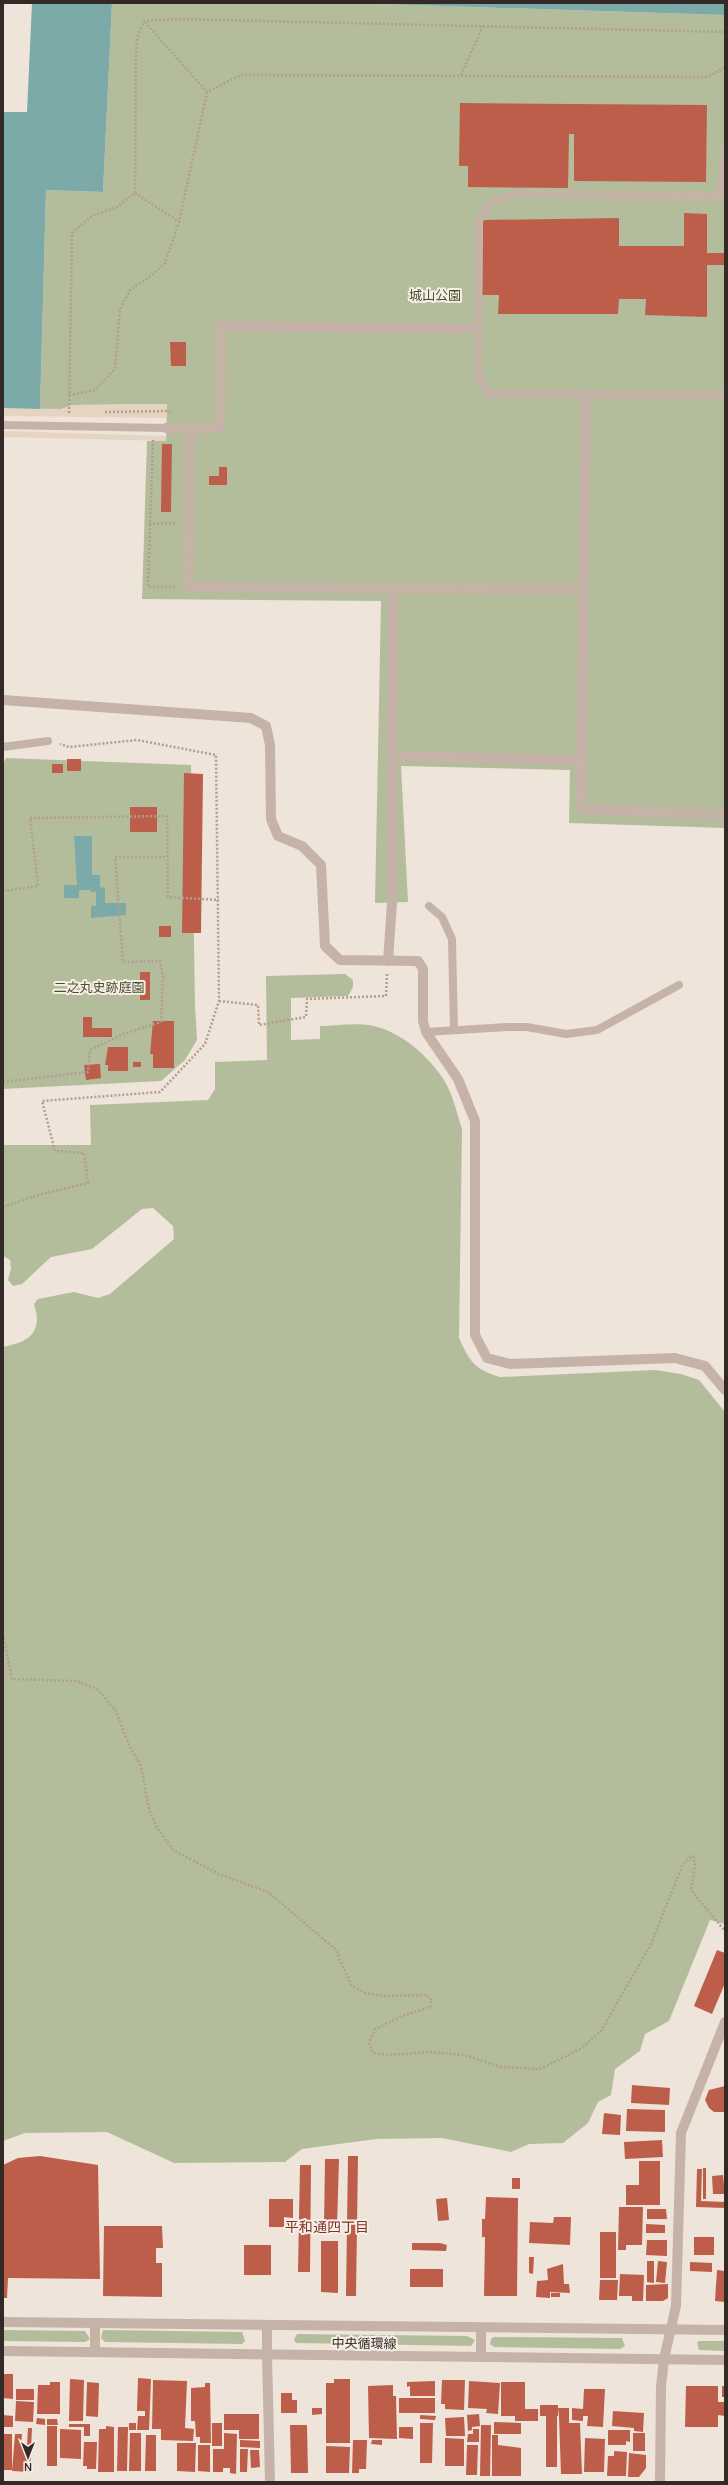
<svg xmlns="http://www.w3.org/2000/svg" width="728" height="2485" viewBox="0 0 728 2485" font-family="Manrope,'Noto Sans JP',sans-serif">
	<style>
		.green { fill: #b4bd9b }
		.plaza { fill: #e6d4c2 }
		.water { fill: #7baaa9 }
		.building { fill: #bd5e4a }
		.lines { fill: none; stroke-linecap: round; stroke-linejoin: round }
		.path { stroke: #b29d91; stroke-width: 2.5; stroke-dasharray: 2 2; stroke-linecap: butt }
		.service { stroke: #c6b3a7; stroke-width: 8 }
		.pedestrian { stroke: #c6b3a7; stroke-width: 10 }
		.minor { stroke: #c6b3a7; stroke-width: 10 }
		.tertiary { stroke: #c6b3a7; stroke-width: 10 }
		.labels { text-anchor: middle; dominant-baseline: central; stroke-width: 4; stroke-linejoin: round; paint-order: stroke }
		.park-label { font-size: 13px; fill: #45502c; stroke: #f7eee6 }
		.street-label { font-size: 13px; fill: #332a27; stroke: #f7eee6 }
		.neighbourhood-label { font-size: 14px; fill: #7c3526; stroke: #f7eee6 }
	</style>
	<rect width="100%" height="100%" fill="#efe4da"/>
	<g class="green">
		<path d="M112,3h237l376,12v813l-156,-5 1,-53 -169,-4 7,136 -33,1 6,-302 -239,-2 5,-158h19l1,-37 -94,1 -11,4h-22l6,-219 57,2z"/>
		<path d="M6,758l185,7 4,240 2,35 -12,20 -24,21 -158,8v-325z"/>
		<path d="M345,974l8,6v7l-5,9 -57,2v42l29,-1v-13c15,0 33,-3 49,-1 30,5 59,30 75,55 9,15 13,33 18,49l-3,209c11,24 15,31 41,39l155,-7 26,4 18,6 26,32v512l-15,-4 -41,101 -24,13 -5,17 -25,18 -4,26 -13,7 -10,21 -25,20 -34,1 -18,8 -69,-14 -66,1 -74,10 -17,13 -111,1 -67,-31 -82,1 -22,8v-794c27,-5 40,-15 31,-43l4,-5 36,-7 24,6 12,-4 64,-55 -1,-13 -20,-18 -11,1 -50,40 -41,8 -29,27 -9,2 -5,-6 3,-11 -1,-9 -7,-4v-111h88l-1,-40 118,-5 7,-11v-27l52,-2 -1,-84z"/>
		<path d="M3,2330l82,1 5,8 -5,3 -82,-1z"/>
		<path d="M103,2330l139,2 3,9 -3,3 -137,-2 -4,-4z"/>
		<path d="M297,2334l170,2 8,4 -4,6 -175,-3 -2,-3z"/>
		<path d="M494,2337l128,1 3,8 -5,3 -126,-2 -4,-3 1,-5z"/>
		<path d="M699,2341h26v10l-26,-1 -2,-7z"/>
	</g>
	<g class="plaza">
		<path d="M167,404v14l-164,-2v-8l59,1 10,-4z"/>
		<path d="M3,431l163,5v5l-163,-4z"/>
	</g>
	<g class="water">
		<path d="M32,3h80l-9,189 -57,-2 -6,219 -37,-1v-296h24z"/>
		<path d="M349,3h376v12z"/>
		<path d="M74,836h18v39h8v12l5,1v15h21v12l-35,3v-12h5v-14h-5l-1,-2h-11v8h-15v-13h13z"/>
	</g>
	<g class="building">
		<path d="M460,103l247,2 -1,77 -132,-1v-47h-5l-1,54 -100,-1v-21h-9z"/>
		<path d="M684,213l23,1v39h18v12h-18v52l-62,-2 1,-16h-27l-1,15h-120l1,-19h-17l1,-75 136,-2v28h65z"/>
		<path d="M170,342h16v24h-15z"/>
		<path d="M162,444h10l-1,68h-10z"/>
		<path d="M219,467h8v18h-18v-9h10z"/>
		<rect x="67" y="759" width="14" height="12"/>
		<rect x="52" y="764" width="11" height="9"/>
		<path d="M184,773l19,1 -2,159h-19z"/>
		<rect x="130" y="807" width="27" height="25"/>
		<rect x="159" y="926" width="12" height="11"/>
		<rect x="140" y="972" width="10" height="28"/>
		<path d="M83,1017h9v11h20v9h-29z"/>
		<path d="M153,1021h21v47h-21v-14h-3z"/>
		<path d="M108,1047h20v24h-20v-6h-3z"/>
		<rect x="133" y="1062" width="8" height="5"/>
		<path d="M100,1064l1,14 -15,2 -2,-15z"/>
		<path d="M717,1950l8,3v30l-13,31 -18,-8z"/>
		<path d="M632,2085l38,3 -1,17 -38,-2z"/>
		<path d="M725,2086v26h-11l-5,-4 -4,-8 4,-10z"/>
		<path d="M627,2109l38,1v22l-39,-1z"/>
		<path d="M604,2113l17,2 -1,20 -18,-1z"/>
		<path d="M662,2140l1,17 -38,2 -1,-17z"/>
		<path d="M40,2156l58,9 2,114 -92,-1 -1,20h-4v-133l15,-7z"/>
		<path d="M348,2156h10l-2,140h-10z"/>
		<path d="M325,2159h14l-2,68h-13z"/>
		<path d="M639,2161h21v44h-34v-20h13z"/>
		<path d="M300,2165h11l-1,107h-12z"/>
		<rect x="703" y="2168" width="3" height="31"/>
		<path d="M697,2169h5l-1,32 24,1v6l-29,-1z"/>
		<path d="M723,2175l2,19h-12l-1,-18z"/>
		<rect x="512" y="2178" width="8" height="11"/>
		<path d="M486,2197l32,1 -1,98h-33l1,-59h-3v-18h3z"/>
		<path d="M447,2198l2,22 -11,1 -2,-22z"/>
		<path d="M269,2199h24v19l-9,-1v10h-15z"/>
		<path d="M619,2207h24l-1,38h-16v5h-8z"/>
		<path d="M647,2209h19l1,10h-20z"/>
		<path d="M554,2217h17l-1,28 -41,-2 1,-21 23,1z"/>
		<path d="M646,2224l19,1v8h-19z"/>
		<path d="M104,2226h58l1,22h-7v15h6v34l-59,-1z"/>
		<rect x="600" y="2232" width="16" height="46"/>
		<rect x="694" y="2237" width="20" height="18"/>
		<path d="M647,2240h20v16l-21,-1z"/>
		<path d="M321,2241h17v52l-17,-1z"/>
		<path d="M412,2243h28l7,2 -1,6 -34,-1z"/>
		<rect x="244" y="2245" width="27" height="30"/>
		<path d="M529,2257h5l-1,17 -4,-1z"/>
		<path d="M647,2261h7v22l-7,-1z"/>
		<path d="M658,2261l9,1 -2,21 -9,-1z"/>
		<path d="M690,2262l22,1v9l-22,-1z"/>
		<path d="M563,2264l1,20h5l1,9 -20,-1v6l-14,-1 1,-16 11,-1 -1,-11z"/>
		<rect x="410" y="2269" width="33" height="18"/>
		<path d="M717,2270l8,1v31l-10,-1z"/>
		<path d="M620,2274l24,1 -1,26h-11v-5h-13z"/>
		<path d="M600,2280h18l-1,20h-18z"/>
		<path d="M668,2284v14l-5,3h-17v-16z"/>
		<rect x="551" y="2293" width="9" height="4"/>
		<path d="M3,2374h10v25l-10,-1z"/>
		<path d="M138,2378l13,1 -2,51h-12l1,-14h7v-5h-8z"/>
		<path d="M70,2379l14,1 -1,41h-14z"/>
		<path d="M334,2379h16v64h-24v-60h8z"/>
		<path d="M153,2380l34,1 -2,47 9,1 -1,12 -32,-1v-11h-9z"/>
		<path d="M442,2380h23l-1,30 -19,-1v-5h-4z"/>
		<path d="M435,2381v15h-25v-10l-3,1v-5z"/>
		<path d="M469,2381l31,2 -2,31 -12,-1 1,-4 -19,-1z"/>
		<path d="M50,2382h10v32h-23l1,-29h12z"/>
		<path d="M87,2382l12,1 -1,34 -12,-1z"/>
		<path d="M501,2382h24v27h13v12h-23v-5h-14z"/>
		<path d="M205,2383h5l1,60h-11v-6h-4l-1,-16h-4v-33l14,-1z"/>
		<path d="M393,2385v11h3l1,43 -28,-1 -1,-52z"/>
		<path d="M686,2386h32v16h7v14l-7,-1v12h-33z"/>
		<rect x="722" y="2386" width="3" height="11"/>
		<rect x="16" y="2389" width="18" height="11"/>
		<path d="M584,2389h21l-2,38 -16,-1 1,-10h-5v5l-11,-1v-12l11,1z"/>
		<path d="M281,2393h11v7h5v13h-16z"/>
		<rect x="399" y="2398" width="36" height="15"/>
		<path d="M16,2401l18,1 -1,20 -18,-1z"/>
		<rect x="540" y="2405" width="18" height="11"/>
		<path d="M312,2408h10v6l-10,1z"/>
		<path d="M558,2408h11v15h11l2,51h-21l-2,-58h2h-2z"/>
		<path d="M613,2411l31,2 -1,19 -9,-1v-3l-22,-2z"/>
		<path d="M224,2414h35v25h-20v-9h-15z"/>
		<path d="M479,2414l1,12 -8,1v3l-4,1 -1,-16z"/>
		<path d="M3,2415l10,1v11h-10z"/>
		<path d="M420,2415l16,1 -1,4 -15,-1z"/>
		<rect x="546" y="2416" width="11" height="51"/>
		<path d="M464,2417l1,19h-19l-1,-18z"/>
		<path d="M37,2418l8,1v6l-9,-1z"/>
		<path d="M47,2419h10l1,6h-11z"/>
		<path d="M494,2422l27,1v11h-27z"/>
		<rect x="129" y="2423" width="7" height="7"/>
		<rect x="212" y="2423" width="10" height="23"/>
		<path d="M420,2423h13l-1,40h-12z"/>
		<path d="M69,2424h21v12h-6v-9h-15z"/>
		<path d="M290,2425h17l1,48h-17z"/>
		<path d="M481,2425h10l-1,51h-10z"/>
		<rect x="47" y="2426" width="10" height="40"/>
		<path d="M106,2426l8,1v45h-16l1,-43h7z"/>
		<path d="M118,2427h10l-1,44h-10z"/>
		<path d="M399,2427h14v12l-14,-1z"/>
		<path d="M28,2428h4l-2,44 -18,-1 3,-37h7l-1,11 6,1z"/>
		<path d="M60,2429l21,1v29l-21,-1z"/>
		<path d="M473,2429h6v13h-12l1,-8h5z"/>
		<path d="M608,2430h22v12l-4,-1v4h-18z"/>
		<path d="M130,2433h11v38h-12z"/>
		<path d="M224,2433l13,1 -1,40 -6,-1v-5h-7v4h-10v-23h11z"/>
		<rect x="633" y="2433" width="12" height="18"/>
		<rect x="3" y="2434" width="9" height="36"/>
		<path d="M146,2435h10v36h-11z"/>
		<path d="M492,2435h6v10l23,3v28h-29z"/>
		<path d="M445,2438l19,1v27h-19z"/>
		<path d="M585,2438l20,1 -1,33h-20z"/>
		<path d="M240,2440l20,1v7l-20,-1z"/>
		<path d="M353,2440h14l-1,29h-7v4h-7z"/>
		<path d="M372,2440h10v5l-11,-1z"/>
		<path d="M84,2442h13l-1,27h-9v-3h-4z"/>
		<path d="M177,2443h19l-1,29 -18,-1z"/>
		<path d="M198,2445h12v27l-12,-1z"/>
		<path d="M467,2445h11l-1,30h-11z"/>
		<path d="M326,2446l24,1 -1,26h-23z"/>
		<path d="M240,2449h8l-1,23h-7z"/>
		<path d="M250,2450h9l1,17 -9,1z"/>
		<path d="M614,2451l13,1 -1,24h-19l1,-20h6z"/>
		<path d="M629,2453l17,2v13l-7,9h-11z"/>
	</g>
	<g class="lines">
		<g class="path">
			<path d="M145,22l62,70"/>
			<path d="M461,75l22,-49"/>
			<path d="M135,193l44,29"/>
			<path d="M69,395l26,-5 20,-21 5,-60 10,-19 21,-14 14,-13 14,-41 28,-130 34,-17 467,2 17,-10"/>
			<path d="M105,412l62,-1 5,2"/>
			<path d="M69,413l3,-180 20,-17 25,-9 18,-14 1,-142 2,-16 6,-14 34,-2 547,13"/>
			<path d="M153,440l-5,147h28"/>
			<path d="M149,524l26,-1"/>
			<path d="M3,891l35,-5 -8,-68 137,-2 1,81 51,3"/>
			<path d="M219,1001l39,4 1,20 47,-8 1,-18 79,-3 1,-22"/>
			<path d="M3,1082l85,-10 2,-22 33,-16 38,-12 2,-45 -3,-16 -37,1 -8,-105h52"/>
			<path d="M3,1207l35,-12 50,-12 -4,-30 -29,-2 -13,-50 118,-9 45,-48 14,-43 -3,-246 -79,-15 -68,7 -9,-3"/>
			<path d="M3,1634l9,45 64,2 21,8 19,22 12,32 13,23 8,43 7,17 17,24 46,24 49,18 67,57 17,37 13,7 17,3 45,-1 5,5 -2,7 -28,9 -27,13 -6,14 4,10 14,2 42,-3 35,3 37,12 39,2 40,-20 21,-18 50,-87 31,-78 7,-8 4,-2 2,9 -4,25 34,41"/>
		</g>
		<g class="service">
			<path d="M725,151l-6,45 -205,-2 -25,9 -10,18 -1,153 10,20 237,1"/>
			<path d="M3,425l163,3"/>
			<path d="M3,747l45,-6"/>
			<path d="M429,906l13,11 10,22 2,91"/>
			<path d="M426,1032l81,-5h20l39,7 31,-4 82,-45"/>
		</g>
		<g class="pedestrian">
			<path d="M478,329l-257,-3 -1,102 -30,1 -1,158 395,3"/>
			<path d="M586,394l-5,415 144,6"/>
			<path d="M166,428l24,1"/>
			<path d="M393,756l189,4"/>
			<path d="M388,961l4,-58 1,-315"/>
		</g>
		<g class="minor">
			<path d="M3,700l248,18 15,8 4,19 1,74 7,17 24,10 19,19 4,81 15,14 78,1 5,8v52l3,11 32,47 17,42v214l12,23 23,6 165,-6 30,8 20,24"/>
			<path d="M267,2355l3,127"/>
			<path d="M664,2359l12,-53 5,-173 44,-111"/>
		</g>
		<g class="tertiary">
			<path d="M3,2322l722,8"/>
			<path d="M95,2323v29"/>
			<path d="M267,2326v29"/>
			<path d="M481,2328v29"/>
			<path d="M3,2351l722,9"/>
			<path d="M660,2482l1,-95 3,-28"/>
		</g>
	</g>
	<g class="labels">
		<g class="park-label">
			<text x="435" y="295">城山公園</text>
			<text x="99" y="987">二之丸史跡庭園</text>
		</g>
		<g class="street-label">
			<text transform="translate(364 2343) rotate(1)">中央循環線</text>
		</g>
		<g class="neighbourhood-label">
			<text x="327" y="2226">平和通四丁目</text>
		</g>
	</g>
	<rect width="728" height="2485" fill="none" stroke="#332a27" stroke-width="8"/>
	<g transform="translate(28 2457) rotate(180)" stroke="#f7eee6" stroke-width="3" paint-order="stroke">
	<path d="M0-3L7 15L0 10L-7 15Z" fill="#332a27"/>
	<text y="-6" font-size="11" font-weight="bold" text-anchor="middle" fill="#332a27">N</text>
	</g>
</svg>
